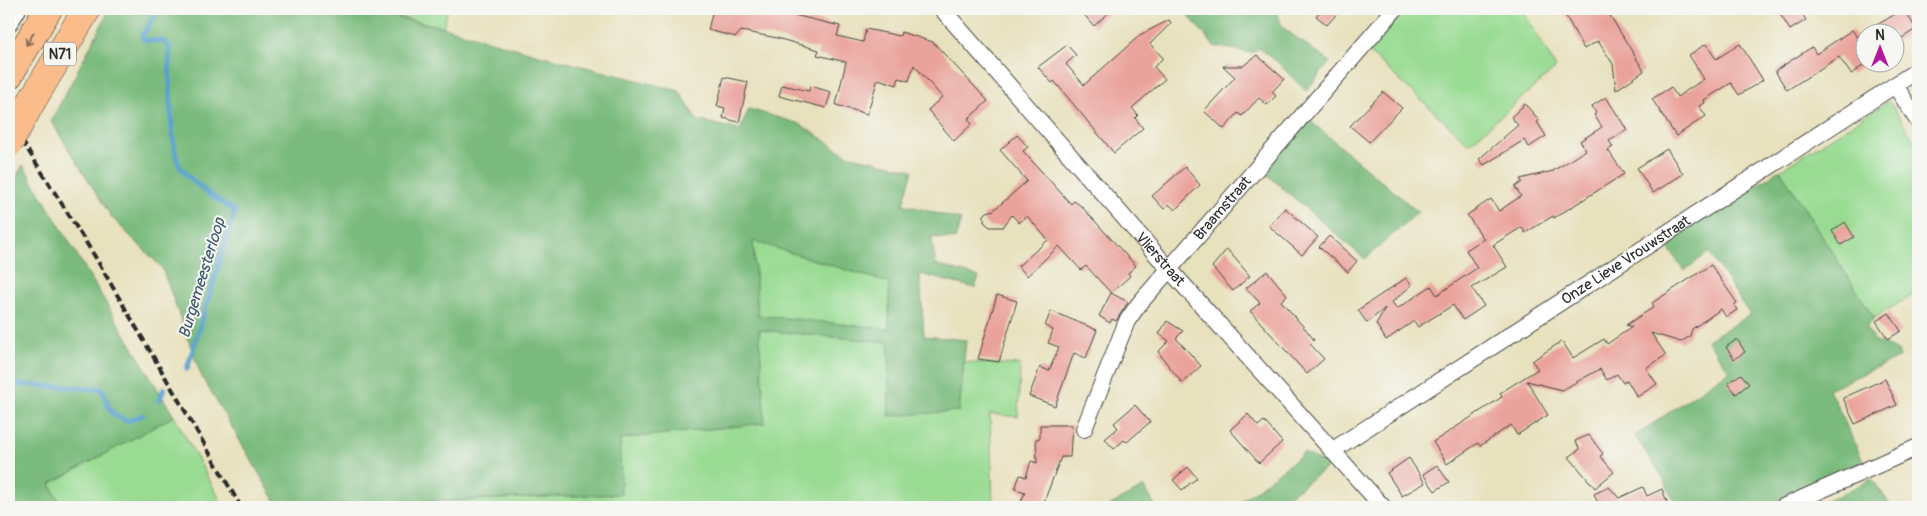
<svg xmlns="http://www.w3.org/2000/svg" width="1927" height="516" viewBox="0 0 1927 516" font-family="Pangolin,sans-serif">
	<style>
		.green { fill: #99db93; stroke: #62835f }
		.forest { fill: #7abb7d; stroke: #527354; fill-rule: evenodd }
		.lines { fill: none; stroke-linecap: round; stroke-linejoin: round }
		.stream { stroke: #58a1cf; stroke-width: 5 }
		.building { fill: #eaa39b }
		.street-casing { stroke: #474641; stroke-width: 18 }
		.highway-casing { stroke: #474641; stroke-width: 29 }
		.street { stroke: #fff; stroke-width: 16 }
		.highway { stroke: #fabc8b; stroke-width: 28 }
		.rail { stroke: #2b2b2b; stroke-width: 4; stroke-dasharray: 8 4; stroke-linecap: butt }
		.highway-bridge-casing { stroke: #474641; stroke-width: 29; stroke-linecap: butt }
		.highway-bridge { stroke: #fabc8b; stroke-width: 28 }
		.oneway { stroke: #886c56 }
		.labels { text-anchor: middle; dominant-baseline: central; stroke-width: 4; stroke-linejoin: round; paint-order: stroke }
		.shield { fill: #f6f6f2; stroke: #686867; stroke-width: 1 }
		.shield-label { font-size: 14px; font-weight: bold; fill: #2b2b2b }
		.street-label { font-size: 15px; fill: #2b2b2b; stroke: #f6f6f2 }
		.water-label { font-size: 16px; font-style: italic; fill: #3d5a6d; stroke: #f6f6f2 }
	</style>
	<rect width="100%" height="100%" fill="#f6f6f2"/>
	<filter id="ink" filterUnits="userSpaceOnUse"><feTurbulence type="fractalNoise" baseFrequency=".02" numOctaves="2"/><feDisplacementMap in="SourceGraphic" scale="10" xChannelSelector="R" yChannelSelector="G"/><feConvolveMatrix kernelMatrix="1 2 1 2 8 2 1 2 1" color-interpolation-filters="sRGB"/></filter>
	<filter id="wash" filterUnits="userSpaceOnUse"><feTurbulence type="fractalNoise" baseFrequency=".0096" numOctaves="4" result="noise"/><feDisplacementMap in="SourceGraphic" scale="20" xChannelSelector="R" yChannelSelector="G"/><feGaussianBlur stdDeviation="1.12" result="paint"/><feColorMatrix in="noise" values="0 0 0 0 0 0 0 0 0 0 0 0 0 0 0 0 0 1.4 0 .05"/><feComposite in="paint" operator="in"/></filter>
	<g filter="url(#wash)">
		<rect width="100%" height="100%" fill="#e8e1bd"/>
		<g class="green">
			<path d="M364,9h84l-5,18z"/>
			<path d="M1405,9h117l34,59 -87,76 -100,-92z"/>
			<path d="M1889,101l29,46v145l-44,26 -94,-148z"/>
			<path d="M753,241l136,42v47l-131,-15z"/>
			<path d="M759,330l130,12v73l70,-4 5,-49 56,3 -2,52 -28,-3 3,93h-675l303,-13 -1,-55 144,-16z"/>
			<path d="M174,416l50,91h-162l-12,-23z"/>
		</g>
		<g class="forest">
			<path d="M110,9h244l89,18 92,27 144,37 18,29 43,10 9,-21 51,15 47,31 66,15 -10,34 58,16 -6,19 -24,-2 5,28 43,12 -4,11 -55,-14 4,62 42,4 -7,71 -70,5v-74l-130,-12 6,93 -145,16 1,55 -342,13 -78,-132 -39,-107 -50,-50 -61,-97zM753,241l136,42v46l-131,-14z"/>
			<path d="M1183,9h92l8,19 47,34 -24,29 -31,-31 -16,-12 -8,5 -37,-7z"/>
			<path d="M1309,120l109,92 -53,47 -101,-87z"/>
			<path d="M23,165l151,251 -124,68 12,23h-53v-316z"/>
			<path d="M1780,170l94,148 -8,10 8,12 24,11 2,6 -71,32 35,74 -102,44h-85l-16,-33 -26,-38 94,-65 -22,-31 43,-25 -41,-63 -25,19 -19,-28z"/>
			<path d="M1304,453l25,13 -56,41h-39z"/>
			<path d="M1872,479l20,28h-77z"/>
			<path d="M1144,487l12,20h-49z"/>
		</g>
		<g class="lines">
			<g class="stream">
				<path d="M159,9l-17,27 2,4 19,1 6,5c1,23 0,107 12,122 14,18 35,31 54,43l-48,158"/>
				<path d="M9,384l93,5c8,18 4,24 25,32l16,-6"/>
				<path d="M160,400l4,-12"/>
			</g>
		</g>
		<g id="blocks">
			<g class="building">
				<path d="M713,9h40l19,3 1,-3h6l16,3 -1,3 46,11 -3,10 26,6 3,-13 34,7 1,-4 32,10 55,59 -20,18 4,5 -18,17 -26,-31 14,-13 -28,-32 -5,16 -10,-3 -2,7 -19,-6 -11,35 -31,-9 10,-43 -29,-7 2,-5 -42,-12 -36,-7 -5,6 -28,-7z"/>
				<path d="M1079,9h34l-19,17z"/>
				<path d="M1322,9h19l-14,16 -11,-9z"/>
				<path d="M1562,9h44l38,62 -28,19 -3,-26 -15,-23 -14,8z"/>
				<path d="M1777,9h22l7,11 -16,10z"/>
				<path d="M1904,9l12,20 -22,14v-11h-29z"/>
				<path d="M1169,20l2,3 -21,21 13,14 -9,9 11,12 -33,29 6,7 -3,3 8,10 -29,25 -60,-72 -2,2 -14,-16 29,-22 9,10 -10,9 18,21 56,-50z"/>
				<path d="M1852,30l5,7 7,-4v32l-13,9 -12,-17 -52,33 -12,-19 37,-24 4,7z"/>
				<path d="M1706,44l10,15 24,-15 23,36 -24,15 -8,-12 -27,17 1,3 -6,3 7,10 -30,20 -24,-37 19,-12 6,10 27,-18 -15,-24z"/>
				<path d="M1257,55l27,24 -12,13 4,4 -9,9 -8,-7 -17,18 -4,-3 -14,16 -20,-18 31,-34 -12,-11h20z"/>
				<path d="M724,77l24,5 -9,40 -16,-4 2,-10 -8,-2z"/>
				<path d="M782,85l27,6 1,-5 21,6 -5,16 -47,-12z"/>
				<path d="M1383,92l19,16 -33,34 -19,-16z"/>
				<path d="M1606,97l21,33 -18,11 4,6 -5,3 16,24 -70,44 -1,-2 -28,17 -3,-6 -29,18 14,22 -35,21 12,18 -21,14 -10,-15 -35,22 -4,-6 -28,19 -10,-16 9,-16 -18,15 -9,-13 48,-32 6,7 -20,17 5,7 34,-23 6,9 40,-27 -11,-18 18,-11 -17,-24 24,-16 8,12 22,-15 -6,-9 7,-5 -2,-3 33,-8 33,-21 -6,-9 22,-14 -8,-12 2,-2 -4,-7z"/>
				<path d="M1525,104l14,16 -2,2 9,14 -17,11 -5,-7 -40,25 -5,-6 39,-34 -7,-8z"/>
				<path d="M1017,135l11,12 -5,4 48,53 3,-3 7,5 55,60 -8,7 2,3 -19,17 -25,-27 -5,4 -22,-24 -32,30 -9,-10 30,-26 -21,-24 -8,7 -7,-8 -9,12h-13l-6,-5v-7l3,-3 7,-2 33,-29 -27,-31z"/>
				<path d="M1667,149l16,25 -30,19 -16,-25z"/>
				<path d="M1185,167l15,18 -25,25 -6,-6 -5,5 -12,-13z"/>
				<path d="M1285,208l33,29 -16,18 -33,-29z"/>
				<path d="M1845,222l9,15 -13,8 -9,-14z"/>
				<path d="M1329,236l28,25 -9,11 -29,-25z"/>
				<path d="M1227,249l23,27 -17,15 -21,-24z"/>
				<path d="M1711,265l26,38 -3,2 3,5 -11,7 -5,-8 -29,20 -2,7 -9,6 -30,-9 15,22 -20,13 11,16 -20,13 -10,-17 -4,3 -6,-9 -10,6 -7,-11 -38,21 -35,-9 21,34 -31,20 -6,-10 -31,21 -2,-3 -31,21 -14,-22 69,-45 -2,-4 38,-24 -6,-8 30,-20 11,17 31,-19 3,5 25,-17 -6,-2 28,-18 -2,-4z"/>
				<path d="M1267,271l20,24 -6,6 27,31 6,8 -4,4 14,15 -17,15 -57,-63 10,-8 -14,-15z"/>
				<path d="M1111,293l17,9 -12,19 -4,-2 -2,4 -11,-7z"/>
				<path d="M997,295l20,6 -18,61 -21,-3z"/>
				<path d="M1051,311l46,19 -11,28 -12,-5 -19,53 -26,-10 11,-29 9,4 10,-24 -11,-4 5,-13 -8,-4z"/>
				<path d="M1889,313l12,18 -13,8 -12,-18z"/>
				<path d="M1167,321l16,10 -7,7 25,28 -19,17 -24,-31 11,-11 -10,-7z"/>
				<path d="M1737,339l8,13 -11,7 -8,-12z"/>
				<path d="M1741,374l8,10 -13,10 -8,-11z"/>
				<path d="M1885,379l12,26 -42,19 -12,-26z"/>
				<path d="M1135,405l15,17 -23,20 -3,-2 -10,9 -9,-10 13,-11 -4,-5z"/>
				<path d="M1248,414l10,12 6,-5 18,21 -23,21 -29,-33z"/>
				<path d="M1040,425h32l-2,32h-9l-19,50h-23l6,-15 -10,-3 5,-14 6,2 5,-16 6,2 -1,-24 4,-1z"/>
				<path d="M1589,435l14,19 -3,2 14,16 -19,16 -26,-31 11,-8 -5,-8z"/>
				<path d="M1409,458l16,25 -23,13 -15,-23z"/>
				<path d="M1437,465l12,17 -14,9 -12,-17z"/>
				<path d="M1188,467l9,11 -15,12 -9,-10z"/>
				<path d="M1609,487l10,11 24,-11 4,9 15,-7 7,18h-72l2,-1 -5,-12z"/>
			</g>
		</g>
	</g>
	<g filter="url(#ink)">
		<use href="#blocks" fill-opacity="0" stroke="#474641" stroke-width="1"/>
		<g class="lines">
			<g class="street-casing">
				<g id="street">
					<path id="s1" d="M942,9l227,260 214,238"/>
					<path d="M9,24l9,-15"/>
					<path d="M1895,85l23,36"/>
					<path id="s2" d="M1084,429l43,-108 12,-17 256,-295"/>
					<path id="s3" d="M1333,450l585,-380"/>
					<path d="M1783,507l135,-60"/>
				</g>
			</g>
			<g class="highway-casing">
				<g id="highway">
					<path d="M9,75l39,-66"/>
					<path d="M33,99l54,-90"/>
				</g>
			</g>
			<use href="#street" class="street"/>
			<use href="#highway" class="highway"/>
			<path class="rail" d="M9,120l85,135 147,252"/>
			<g class="highway-bridge-casing">
				<path id="highway-bridge" d="M9,143l24,-44"/>
			</g>
			<use href="#highway-bridge" class="highway-bridge"/>
		</g>
		<defs><path id="oneway-shaft" d="M-6 0H5M1.5-3L5.5 0L1.5 3" fill="none" stroke-width="1.6" stroke-linecap="round" stroke-linejoin="round" transform="scale(1.25)"/></defs>
		<use class="oneway" href="#oneway-shaft" transform="translate(30 39) rotate(121)"/>
	</g>
	<g class="labels">
		<rect class="shield" x="44" y="42.5" width="32" height="23" rx="4"/>
		<g class="shield-label">
			<text x="60" y="54">N71</text>
		</g>
		<g class="street-label">
			<text stroke="none"><textPath href="#s2" startOffset="264">Braamstraat</textPath></text>
			<text stroke="none"><textPath href="#s1" startOffset="332">Vlierstraat</textPath></text>
			<text stroke="none"><textPath href="#s3" startOffset="349">Onze Lieve Vrouwstraat</textPath></text>
		</g>
		<g class="water-label">
			<text transform="translate(202 278) rotate(-73)">Burgemeesterloop</text>
		</g>
	</g>
	<rect width="1927" height="516" fill="none" stroke="#f6f6f2" stroke-width="30"/>
	<g transform="translate(1880 48)"><circle r="24" fill="#f6f6f2" stroke="#a5a5a2"/>
	<path d="M0-4L9 19L0 12L-9 19Z" fill="#b5179e"/>
	<text y="-8" font-size="14" font-weight="bold" text-anchor="middle" fill="#2b2b2b">N</text>
	</g>
</svg>
